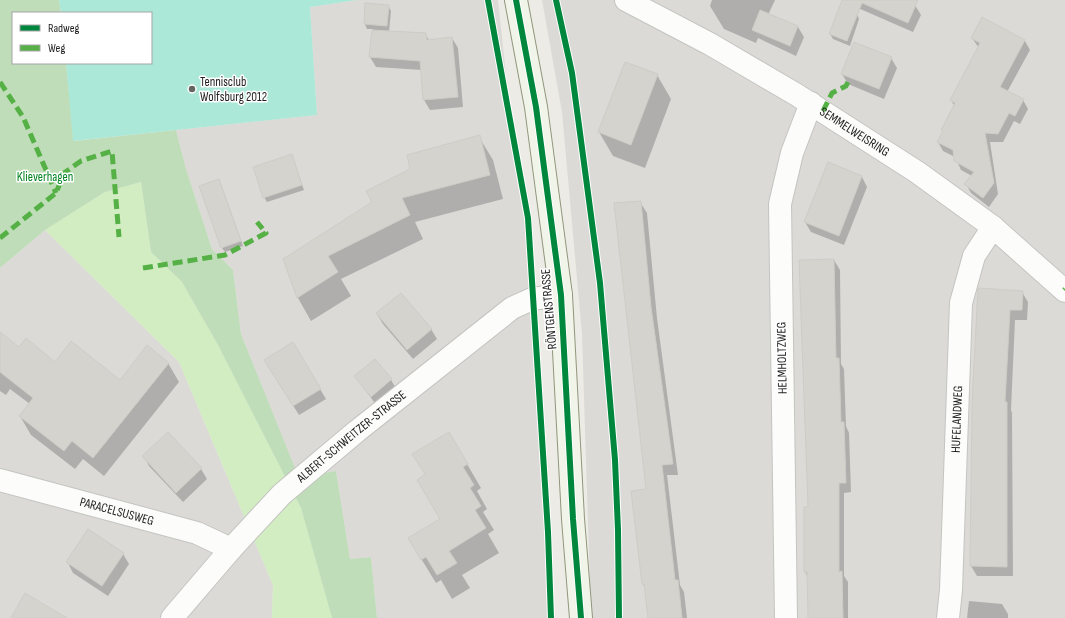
<svg xmlns="http://www.w3.org/2000/svg" width="1065" height="618" viewBox="0 0 1065 618" font-family="'Sofia Sans Condensed',sans-serif">
	<style>
		.residential { fill: #dbdad7 }
		.grass { fill: #d2edc1 }
		.forest { fill: #bfddb8 }
		.pitch { fill: #ace8d7 }
		.shadow { fill: #0003 }
		.building { fill: #d4d3cd; stroke: #cfccc6 }
		.lines { fill: none; stroke-linecap: round; stroke-linejoin: round }
		.street-casing { stroke: #c4c4c1; stroke-width: 24 }
		.secondary-casing { stroke: #91967c; stroke-width: 24 }
		.street { stroke: #fcfcfb; stroke-width: 22 }
		.secondary { stroke: #f1f4e8; stroke-width: 22 }
		.quiet { stroke: #55b145; stroke-width: 5; stroke-dasharray: 10 5; stroke-linecap: butt }
		.cycleway-casing { stroke: #fff; stroke-width: 8 }
		.cycleway { stroke: #00873e; stroke-width: 6 }
		.poi-dot { fill: #656563; stroke: #fff; stroke-width: 1.5 }
		.labels { text-anchor: middle; dominant-baseline: central; stroke-width: 3; stroke-linejoin: round; paint-order: stroke }
		.poi-label { font-size: 13px; fill: #1d1d1d; stroke: #fff; text-anchor: start }
		.street-label { font-size: 13px; fill: #1d1d1d; stroke: #fff }
		.park-label { font-size: 13px; fill: #028321; stroke: #fff }
	</style>
	<rect width="100%" height="100%" fill="#ecebe5"/>
	<g class="residential">
		<path d="M357,0h141l13,122 15,83 22,327 1,86h-172l-6,-61 -21,2 -14,-88 -37,8 -58,-145 -8,-64 -21,-21 -26,-80 -10,-39 141,-15 -7,-108z"/>
		<path d="M542,0h523v618h-474l-9,-284 -20,-222z"/>
		<path d="M45,230l134,132 94,223 -1,33h-272v-350z"/>
	</g>
	<path class="grass" d="M141,182l10,70 31,30 36,63 83,163 31,110h-60l1,-33 -94,-223 -134,-132 60,-38z"/>
	<path class="forest" d="M0,0h59l2,13h-48v50h53l8,78 102,-11 10,39 26,80 21,21 8,64 58,144 37,-7 14,88 21,-2 6,61h-45l-31,-110 -83,-163 -36,-63 -31,-30 -10,-70 -36,10 -60,38 -45,38z"/>
	<path class="pitch" d="M59,0h298l-47,7 7,108 -244,26 -7,-78h85v-50h-90z"/>
	<g class="shadow">
		<path d="M712,0h63l-7,15 30,12 6,10 -8,19 -38,-18 -2,5 -32,-14 -14,-23z"/>
		<path d="M853,0h51l11,5 6,10 -8,17 -55,-24z"/>
		<path d="M388,6l3,5 -2,21 36,2 4,6 23,-2 6,10 5,59 -33,3 -6,-10 -2,-30 -46,-3 -6,-10 3,-28h-6l-2,-5z"/>
		<path d="M857,14l2,5 -9,27 -17,-7 -3,-5z"/>
		<path d="M982,18l43,23 5,9 -23,42 16,8 5,9 -8,15 -6,-3 -11,21h-13l8,52 -9,13 -18,-14 -5,-9 6,-8 -11,-6 -6,-13 -12,-6 -5,-9 5,-10 -1,-2 13,-23 -4,-7 28,-52 -7,-10z"/>
		<path d="M891,58l6,10 -13,31 -36,-15 -6,-10z"/>
		<path d="M657,75l14,24 -26,69 -32,-12 -14,-24z"/>
		<path d="M479,137l14,23 10,39 -88,23 8,17 -82,40 10,17 -40,25 -13,-23 -13,-39z"/>
		<path d="M291,155l13,35 -37,12 -3,-5z"/>
		<path d="M828,164l34,13 5,10 -23,58 -33,-13 -6,-10z"/>
		<path d="M221,185l22,61 -18,6 -3,-4z"/>
		<path d="M640,202l7,11 10,105 21,157h-11l13,110 4,7 3,26h-38l-3,-29 -3,-5 4,-94z"/>
		<path d="M834,260l6,10 1,94 3,5 2,57 3,7 2,59 -7,1v83l4,6v36h-39l-1,-40 -3,-7 4,-63 -9,-247z"/>
		<path d="M979,289l43,3 6,10 -1,18h-12l-4,90 1,3 1,163h-36l-6,-10z"/>
		<path d="M377,314l54,15 6,10 -24,20 -30,-35z"/>
		<path d="M0,334l19,14 36,15 65,18 48,-18 11,19 -75,94 -21,-17 -8,10 -44,-34 -11,-19 10,-12 -20,-15 -4,6 -6,-4z"/>
		<path d="M271,370l49,19 6,10 -27,16z"/>
		<path d="M355,376l36,4 6,10 -20,16z"/>
		<path d="M168,433l33,36 6,10 -24,23 -34,-36 -5,-10z"/>
		<path d="M449,433l32,55 -4,3 10,18 -4,3 11,18 -6,4 11,19 -37,22 8,13 -18,11 -11,-19 -5,3 -27,-44 32,-20 -15,-44z"/>
		<path d="M123,554l6,10 -21,32 -35,-23 -5,-10z"/>
		<path d="M969,601l33,3 6,10v4h-41z"/>
	</g>
	<g class="building">
		<path d="M842,0h76l-10,23 -46,-20 -15,38 -18,-7z"/>
		<path d="M365,3l24,2 -2,21 -23,-2z"/>
		<path d="M760,10l38,16 -8,20 -38,-16z"/>
		<path d="M982,17l43,23 -25,47 24,12 -9,17 -6,-3 -11,21 -13,-1 9,50 -11,15 -19,-14 10,-12 -20,-11 -1,-11 -16,-8 6,-11 -2,-1 14,-27 -5,-3 30,-57 -9,-5z"/>
		<path d="M372,30l54,3 1,7 25,-3 6,60 -35,3 -3,-39 -51,-4z"/>
		<path d="M854,42l38,15 -13,32 -38,-15z"/>
		<path d="M625,62l33,12 -27,71 -33,-13z"/>
		<path d="M480,135l10,40 -88,23 8,17 -82,41 10,16 -41,26 -14,-39 89,-57 -6,-11 44,-22 -3,-14z"/>
		<path d="M292,154l10,31 -39,13 -10,-31z"/>
		<path d="M828,162l34,14 -23,60 -35,-14z"/>
		<path d="M219,179l22,62 -20,7 -22,-62z"/>
		<path d="M641,201l10,106 22,157 -11,1 13,115h3l4,38h-34l-4,-34h-2l-11,-93 15,-2 -32,-286z"/>
		<path d="M834,259l2,99h3l2,64h3l2,61h-7v89l3,-1 1,47h-35l-1,-46h-3v-65h4l-9,-247z"/>
		<path d="M978,288l45,3 -1,19h-12l-5,92h2v165l-37,-1 2,-163z"/>
		<path d="M401,293l31,36 -25,21 -31,-37z"/>
		<path d="M0,332l19,15 7,-9 29,24 16,-21 49,39 27,-35 22,18 -76,95 -21,-17 -8,10 -45,-35 14,-18 -33,-26z"/>
		<path d="M293,342l28,47 -28,17 -29,-46z"/>
		<path d="M375,359l17,20 -21,18 -17,-21z"/>
		<path d="M168,432l34,36 -26,25 -34,-37z"/>
		<path d="M449,432l19,32 -5,3 11,18 -4,3 11,18 -6,4 11,18 -37,23 8,12 -20,12 -11,-18 -5,3 -13,-22 32,-19 -23,-39 8,-6 -13,-20z"/>
		<path d="M88,529l36,24 -22,33 -36,-24z"/>
		<path d="M25,593l42,25h-56z"/>
	</g>
	<g class="lines">
		<g class="street-casing">
			<g id="street">
				<path id="s1" d="M626,0l84,44 87,51 120,77 76,55 72,64"/>
				<path id="s2" d="M0,480l197,53 34,16"/>
				<path id="s3" d="M172,618l59,-69 51,-55 75,-63 155,-123 20,-9 29,-4"/>
				<path d="M786,618l-6,-414 12,-51 19,-50"/>
				<path id="s4" d="M948,618l3,-28 10,-287 13,-47 19,-29"/>
			</g>
		</g>
		<g class="secondary-casing">
			<path id="secondary" d="M516,0l20,107 25,188 12,224 8,99"/>
		</g>
		<use href="#street" class="street"/>
		<use href="#secondary" class="secondary"/>
		<g class="quiet">
			<path d="M0,82l23,35 33,76"/>
			<path d="M823,111l9,-18 14,-7 4,-8"/>
			<path d="M0,238l56,-45 8,-20 17,-12 31,-10 7,86"/>
			<path d="M143,268l82,-13 41,-22 -9,-11"/>
			<path d="M1064,290l1,-1"/>
		</g>
		<g class="cycleway-casing">
			<g id="cycleway">
				<path d="M488,0l40,218 20,314 3,86"/>
				<path d="M516,0l20,107 25,188 12,224 8,99"/>
				<path d="M556,0l16,73 28,210 15,177 3,70 1,88"/>
			</g>
		</g>
		<use href="#cycleway" class="cycleway"/>
	</g>
	<circle class="poi-dot" cx="192" cy="89" r="4"/>
	<g class="labels">
		<g class="poi-label">
			<text x="200" y="82">Tennisclub<tspan x="200" dy="15">Wolfsburg 2012</tspan></text>
		</g>
		<g class="street-label">
			<text stroke="none"><textPath href="#s1" startOffset="264">SEMMELWEISRING</textPath></text>
			<text transform="translate(549 309) rotate(-95)">RÖNTGENSTRASSE</text>
			<text transform="translate(782 358) rotate(-91)">HELMHOLTZWEG</text>
			<text stroke="none"><textPath href="#s4" startOffset="199">HUFELANDWEG</textPath></text>
			<text stroke="none"><textPath href="#s3" startOffset="256">ALBERT-SCHWEITZER-STRASSE</textPath></text>
			<text stroke="none"><textPath href="#s2" startOffset="121">PARACELSUSWEG</textPath></text>
		</g>
		<g class="park-label">
			<text x="45" y="177">Klieverhagen</text>
		</g>
	</g>
	<rect x="12" y="12" width="140" height="52" fill="#ffffff" stroke="#a5a5a5"/>
	<rect x="20" y="25" width="20" height="6" fill="#00873e" stroke="#a5a5a5"/>
	<text x="48" y="32" font-size="12" fill="#1d1d1d">Radweg</text>
	<rect x="20" y="45" width="20" height="6" fill="#55b145" stroke="#a5a5a5"/>
	<text x="48" y="52" font-size="12" fill="#1d1d1d">Weg</text>
</svg>
